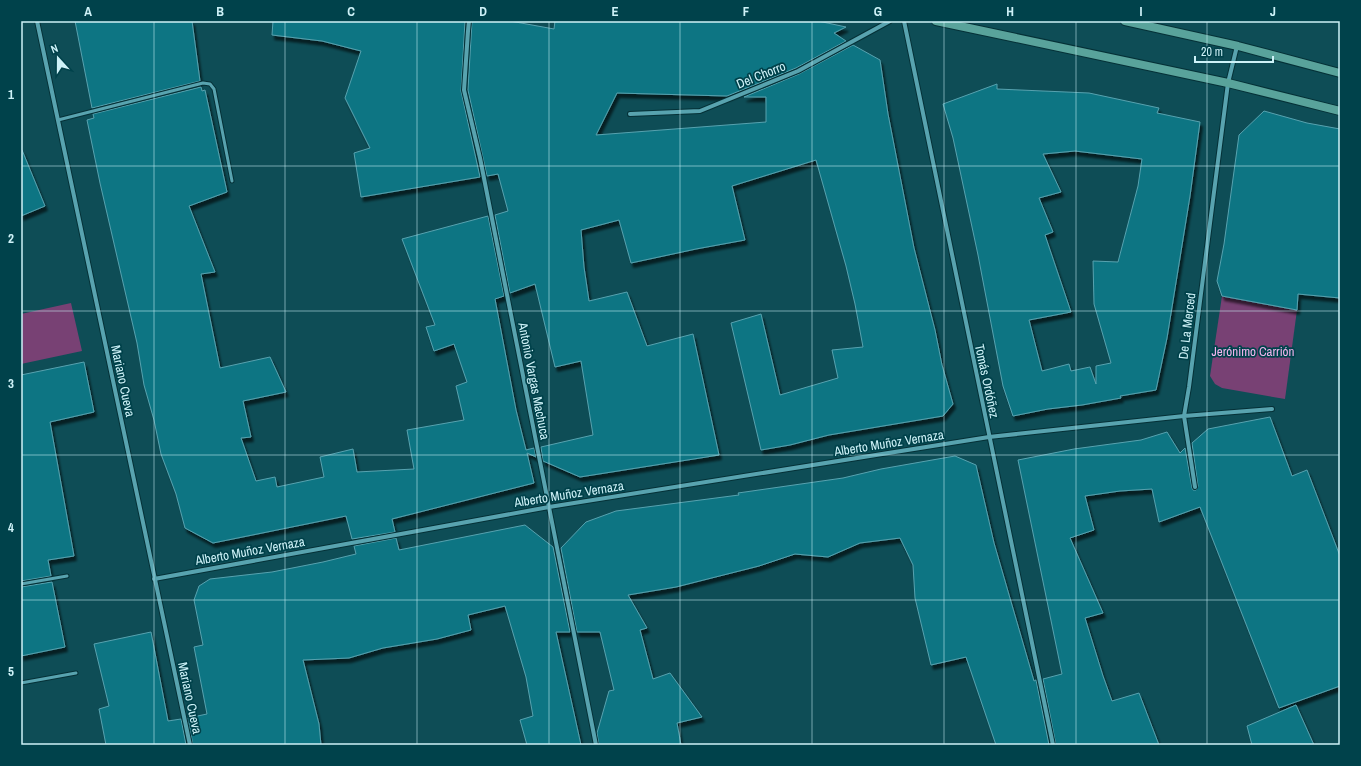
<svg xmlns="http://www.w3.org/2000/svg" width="1361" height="766" viewBox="0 0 1361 766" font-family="'Archivo Narrow',sans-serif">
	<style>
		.green { fill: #784174 }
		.building { fill: #0e7583; stroke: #57a2af; fill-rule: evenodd; filter: url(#shadow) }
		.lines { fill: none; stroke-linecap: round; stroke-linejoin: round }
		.lane-casing { stroke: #053137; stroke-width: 5 }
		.street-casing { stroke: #053137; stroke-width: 6 }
		.secondary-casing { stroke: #053137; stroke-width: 10 }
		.lane { stroke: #58a3af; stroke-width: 3 }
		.street { stroke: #58a3af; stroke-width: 4 }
		.secondary { stroke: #59a39b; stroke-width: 8 }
		.grid { fill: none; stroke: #cef2f8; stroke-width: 1; stroke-opacity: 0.55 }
		.labels { text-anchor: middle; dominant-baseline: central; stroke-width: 3.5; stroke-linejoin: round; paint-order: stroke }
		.street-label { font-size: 13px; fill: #cef2f8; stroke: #00424b }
		.park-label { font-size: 13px; fill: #f4b5ee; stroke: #00424b }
		.neatline { fill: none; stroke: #cef2f8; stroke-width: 1.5 }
		.grid-label { font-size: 13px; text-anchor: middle; font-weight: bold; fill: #cef2f8 }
	</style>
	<defs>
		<filter id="shadow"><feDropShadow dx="2.5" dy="4.5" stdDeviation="1" flood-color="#0009"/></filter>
	</defs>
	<rect width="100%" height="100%" fill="#0e4d56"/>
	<g class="green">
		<path d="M1222,296l75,14 -12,89 -63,-11 -7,-4 -5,-8z"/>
		<path d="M71,303l11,48 -61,13v-50z"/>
	</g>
	<g class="building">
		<path d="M75,21h117l8,60 -108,27z"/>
		<path d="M273,21h192l-4,70 19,86 -119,20 -7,-44 16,-5 -25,-50 16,-47 -39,-10 -50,-6z"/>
		<path d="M472,21h38l44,8 1,-8h263l28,6 -12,6 12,8 -50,27 -69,28 -110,-3 -21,42 170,-13v-25h-22l55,-23 54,-29 27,15 8,54 26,134 21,82 7,35 11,39 -10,12 -114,19 -39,10 -29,5 -30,-127 30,-9 19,81 58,-17 -6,-28 31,-3 -8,-43 -9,-38 -30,-106 -84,26 13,54 -49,9 -65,14 -12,-43 -38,10 3,37 5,34 38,-9 20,54 46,-12 26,121 -139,22 -37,-16 -2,-14 52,-12 -12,-74 -26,6 -20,-83 -25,9 -15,-78 13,-4 -10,-37 -11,2 -19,-86z"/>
		<path d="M997,84v5l92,4 70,15 -2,5 43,9 -10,74 -23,142 -11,52 -36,6 1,2 -39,7 -34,4 -35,7 -10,-30 -25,-131 -25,-117 -10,-34zM1075,151l67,8 -4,27 -20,76 -25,-1 1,43 17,59 -15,3v18l-6,-17 -19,4 -2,-7 -27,7 -13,-51 42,-8 -26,-77 8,-3 -14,-34 22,-6 -18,-38z"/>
		<path d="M201,87l1,4 3,-1 22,102 -38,14 26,66 -14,2 19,94 50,-11 16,35 -43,9 8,36 -10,1 15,43 19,-4 2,10 47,-10 -4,-20 33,-8 4,23 57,-3 -7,-39 57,-10 -8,-34 11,-4 -13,-38 -20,7 -8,-24 9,-2 -33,-86 86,-23 16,80 -9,3 21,111 10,40 8,-2 2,9 -9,-4 7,30 -142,36 3,13 -43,7 -6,-23 -133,27 -28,-15 -9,-34 -15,-40 -7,-34 -10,-35 -7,-42 -37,-160 -13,-63 7,-2 -1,-4z"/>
		<path d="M1264,111l43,12 33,6v169l-42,-4 -1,16 -75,-14 -5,-15 7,-37 15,-109z"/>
		<path d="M21,150h1l23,56 -24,10z"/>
		<path d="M84,362l10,50 -44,10 24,134 -26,4 3,16 -30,5v-206z"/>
		<path d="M1270,417l22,59 15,-6 33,86v130l-61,22 -79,-201 -41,15 -7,-33 -32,2 -35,5 9,34 -24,8 33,75 -18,5 18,58 9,25 27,-8 20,52h-103l-13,-66 19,-5 -44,-214 56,-11 67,-9 26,-8 13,21 5,-5 7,40 1,2h3l2,-4 -6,-43 16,-14z"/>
		<path d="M955,456l21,9 18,78 40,138 2,-1 13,65h-53l-30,-88 -35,8 -16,-67 -2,-33 -13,-27 -40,5 -32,14 -33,-3 -36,12 -83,21 -48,8 19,33 -7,2 13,49 17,-6 32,44 -25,6 4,22h-82l-2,-12 12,-42 5,-1 -14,-58h-23l-16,-84 25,-26 30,-11 123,-16 -1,-2 105,-15 38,-9z"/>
		<path d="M525,525l28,22 17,85h-14l25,113h-54l-7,-25 13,-4 -7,-39 -21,-71 -37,9 3,15 -34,9 -54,9 -34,10 -46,2 16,64 2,21h-128l-5,-27 19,-4 -13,-67 9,-2 -9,-45 5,-14 11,-7 62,-7 51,-10 33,-8 -2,-8 42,-8 3,12z"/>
		<path d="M52,582l13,65 -44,9v-69z"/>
		<path d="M151,632l17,89 13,-2 5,26h-80l-7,-36 10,-3 -15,-62z"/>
		<path d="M1296,705l18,40h-62l-5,-19z"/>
	</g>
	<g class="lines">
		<g class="lane-casing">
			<g id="lane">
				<path d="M58,120l145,-37 7,1 4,5 18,92"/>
				<path d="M21,584l46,-8"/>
				<path d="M21,683l55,-10"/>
			</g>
		</g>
		<g class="street-casing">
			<g id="street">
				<path d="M37,21l153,724"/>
				<path d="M469,21l-1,10 -4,59 16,68 116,587"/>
				<path d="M904,21l149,724"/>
				<path d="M630,114l70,-3 98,-40 92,-50"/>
				<path d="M1195,487l-11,-71 88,-7"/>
				<path d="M154,579l395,-72 440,-70 195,-21 5,-29 39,-304 9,-37"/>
			</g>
		</g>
		<g class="secondary-casing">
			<g id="secondary">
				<path d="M936,21l292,62 112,28"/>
				<path d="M1125,21l113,25 102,27"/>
			</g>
		</g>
		<use href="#lane" class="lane"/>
		<use href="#street" class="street"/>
		<use href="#secondary" class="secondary"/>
	</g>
	<path class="grid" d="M154,21v724M285,21v724M417,21v724M549,21v724M680,21v724M812,21v724M944,21v724M1076,21v724M1207,21v724M21,166h1319M21,311h1319M21,455h1319M21,600h1319"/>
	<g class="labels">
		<g class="street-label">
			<text transform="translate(761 75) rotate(-22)">Del Chorro</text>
			<text transform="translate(1187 326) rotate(-83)">De La Merced</text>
			<text transform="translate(123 381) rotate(78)">Mariano Cueva</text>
			<text transform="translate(534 381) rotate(79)">Antonio Vargas Machuca</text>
			<text transform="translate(987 381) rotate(78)">Tomás Ordóñez</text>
			<text transform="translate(889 443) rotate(-9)">Alberto Muñoz Vernaza</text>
			<text transform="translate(569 494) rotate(-9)">Alberto Muñoz Vernaza</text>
			<text transform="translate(250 551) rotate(-10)">Alberto Muñoz Vernaza</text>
			<text transform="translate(190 698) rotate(78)">Mariano Cueva</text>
		</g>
		<g class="park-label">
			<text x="1253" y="351">Jerónimo Carrión</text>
		</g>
	</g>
	<rect width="1361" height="766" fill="none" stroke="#00424b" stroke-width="44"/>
	<g transform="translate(58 58) rotate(339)" stroke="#00424b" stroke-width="3" paint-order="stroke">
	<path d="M0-3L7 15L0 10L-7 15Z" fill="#cef2f8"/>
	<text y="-6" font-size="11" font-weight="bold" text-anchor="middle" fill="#cef2f8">N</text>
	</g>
	<path d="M1195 56v6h78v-6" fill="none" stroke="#cef2f8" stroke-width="2"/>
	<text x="1201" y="56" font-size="12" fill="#cef2f8" stroke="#00424b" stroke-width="3" paint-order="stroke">20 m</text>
	<rect x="22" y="22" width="1317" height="722" class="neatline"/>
	<g class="grid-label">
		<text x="88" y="16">A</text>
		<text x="220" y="16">B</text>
		<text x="351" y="16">C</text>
		<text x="483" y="16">D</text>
		<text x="615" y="16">E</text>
		<text x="746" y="16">F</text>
		<text x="878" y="16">G</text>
		<text x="1010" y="16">H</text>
		<text x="1141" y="16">I</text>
		<text x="1273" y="16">J</text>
		<text x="11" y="99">1</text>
		<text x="11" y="243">2</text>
		<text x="11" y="388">3</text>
		<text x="11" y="532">4</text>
		<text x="11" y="676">5</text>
	</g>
</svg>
